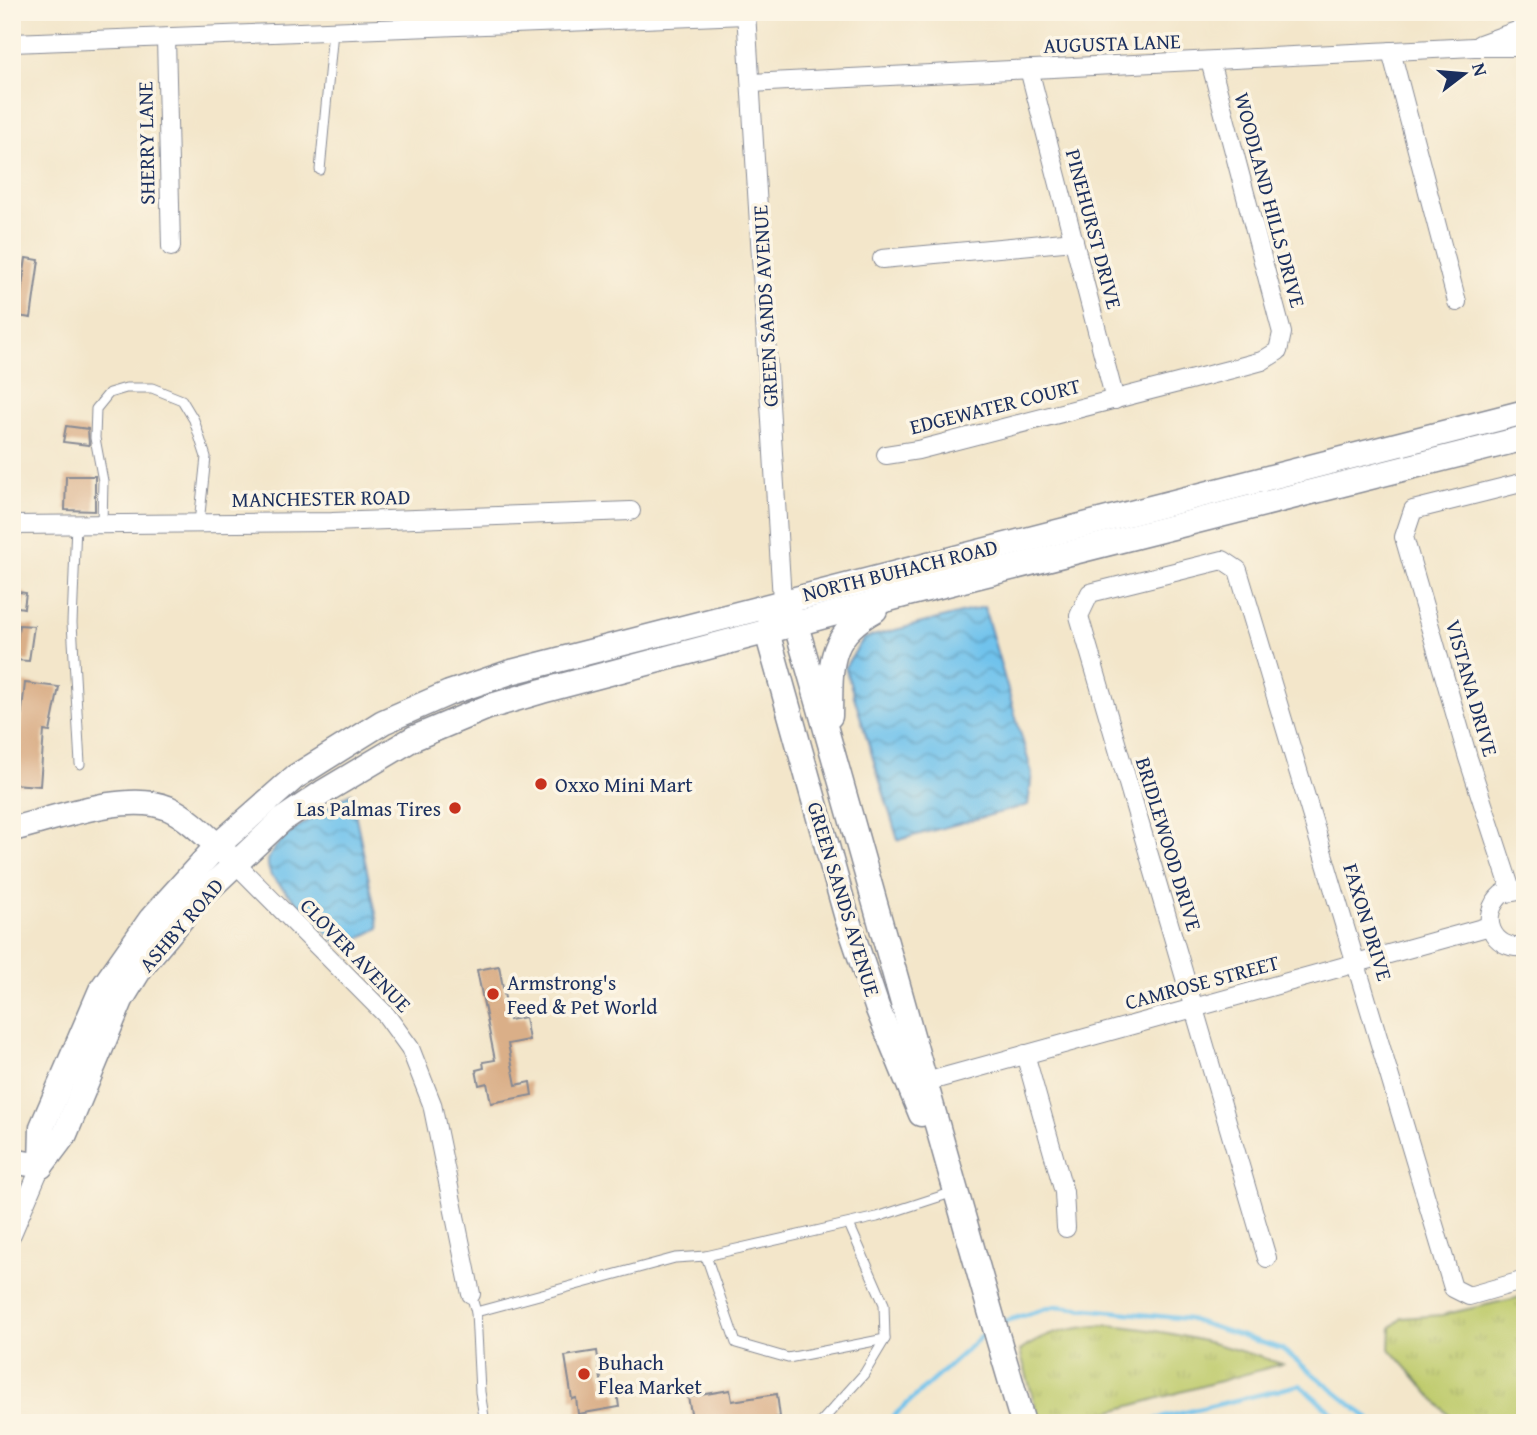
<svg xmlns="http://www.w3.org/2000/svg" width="1537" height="1435" viewBox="0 0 1537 1435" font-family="'Gentium Book Plus',serif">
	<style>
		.grass { fill: url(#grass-tufts); stroke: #6c7c64; stroke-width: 2 }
		.water { fill: url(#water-waves); stroke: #4678a5; stroke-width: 2 }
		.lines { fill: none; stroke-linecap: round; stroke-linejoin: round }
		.stream { stroke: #70c2ec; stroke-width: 4.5 }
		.building { fill: #daaf88 }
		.lane-casing { stroke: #878a94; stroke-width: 11 }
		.street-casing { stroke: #878a94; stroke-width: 20 }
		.secondary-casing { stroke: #878a94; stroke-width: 27 }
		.lane { stroke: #fff; stroke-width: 9 }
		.street { stroke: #fff; stroke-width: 18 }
		.secondary { stroke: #fff; stroke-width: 24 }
		.poi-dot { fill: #c8321e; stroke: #fcf5e5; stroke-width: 2.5 }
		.labels { text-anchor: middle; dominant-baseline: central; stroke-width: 7; stroke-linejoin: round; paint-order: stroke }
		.street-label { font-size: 21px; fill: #1b2f5e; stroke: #fcf5e5 }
		.poi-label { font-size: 21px; fill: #1b2f5e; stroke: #fcf5e5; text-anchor: start }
	</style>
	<defs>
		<pattern id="grass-tufts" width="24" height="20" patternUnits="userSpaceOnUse" patternTransform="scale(1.75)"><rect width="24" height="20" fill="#beca6b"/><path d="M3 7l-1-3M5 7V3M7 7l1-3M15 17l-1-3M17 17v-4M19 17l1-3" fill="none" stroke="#a3ae5f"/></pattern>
		<pattern id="water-waves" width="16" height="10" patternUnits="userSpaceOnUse" patternTransform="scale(1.75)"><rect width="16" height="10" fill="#70c2ec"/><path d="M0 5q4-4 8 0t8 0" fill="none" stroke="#5b9ec2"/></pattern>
	</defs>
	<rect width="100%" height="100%" fill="#fcf5e5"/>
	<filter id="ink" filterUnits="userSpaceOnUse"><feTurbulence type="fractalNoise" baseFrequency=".0143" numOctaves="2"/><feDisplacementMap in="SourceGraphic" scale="14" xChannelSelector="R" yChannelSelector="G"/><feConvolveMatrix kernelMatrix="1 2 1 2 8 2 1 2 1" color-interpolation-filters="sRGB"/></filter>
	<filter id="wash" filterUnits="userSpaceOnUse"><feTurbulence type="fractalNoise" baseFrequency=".00686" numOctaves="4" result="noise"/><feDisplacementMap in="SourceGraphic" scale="28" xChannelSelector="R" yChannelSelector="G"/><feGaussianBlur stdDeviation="1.57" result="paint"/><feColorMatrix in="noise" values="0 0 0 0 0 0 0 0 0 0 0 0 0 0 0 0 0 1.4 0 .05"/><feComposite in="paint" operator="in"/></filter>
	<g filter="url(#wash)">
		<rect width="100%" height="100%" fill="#f3e6ca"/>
		<g class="grass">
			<path d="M1525,1296v127h-66l-11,-8 -58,-66 1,-22 11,-9 40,-3z"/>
			<path d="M1109,1325c60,5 115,20 173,39l-213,59h-29l-20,-72c27,-20 57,-24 89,-26z"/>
		</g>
		<g class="water">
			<path d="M984,607l48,166 -4,32 -130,35 -53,-173 19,-29z"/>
			<path d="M351,793l28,135 -29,15h-13l-66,-67c-2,-5 -4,-10 -3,-16 6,-23 63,-54 83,-67z"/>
		</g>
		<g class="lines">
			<g class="stream">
				<path d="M1002,1322l54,-16 132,13 94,30 92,74"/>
				<path d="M886,1423l100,-91"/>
				<path d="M1140,1423l160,-38 44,38"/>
			</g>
		</g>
		<g id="blocks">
			<g class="building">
				<path d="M26,258l13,2 -8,58 -13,-2z"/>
				<path d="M66,426l22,3 1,16 -26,-3z"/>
				<path d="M66,476h29v35l-30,-1z"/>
				<path d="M12,591l14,2 -2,15 -12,-2z"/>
				<path d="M19,625l15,1 -5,35 -14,-1z"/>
				<path d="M25,683l34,4 -9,45 -6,-1 -4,55 -28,-2v-28l7,-19z"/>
				<path d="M499,966l10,54 16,-3 4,23 -21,4 8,41 14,-3 2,13 -41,8 -4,-20 -8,2 -3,-15 8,-2 -1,-6 12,-2 -18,-90z"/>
				<path d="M597,1351l6,43 14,-2 2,15 -41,7 -2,-16 -4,1 -7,-43z"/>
				<path d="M730,1390l2,11 45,-7 3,23 -35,6h-52l-5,-26z"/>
			</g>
		</g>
	</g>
	<g filter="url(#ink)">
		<use href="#blocks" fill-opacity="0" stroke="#878a94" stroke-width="2"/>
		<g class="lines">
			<g class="lane-casing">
				<g id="lane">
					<path d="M320,170l13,-139"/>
					<path d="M76,524l-4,99 8,141"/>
					<path d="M102,524l1,-43 -8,-43 1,-29 13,-16 17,-5h26l30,12 12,20 12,37 -7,66"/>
					<path d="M849,1224l35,80 1,35 -97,19 -52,-15 -30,-87 171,-39 77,-25"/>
					<path d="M471,1294l5,18 199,-54 31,-2"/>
					<path d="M476,1312l4,80 5,31"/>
					<path d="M820,1423l44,-49 21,-35"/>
				</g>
			</g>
			<g class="street-casing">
				<g id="street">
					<path d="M746,12l36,588"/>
					<path d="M166,38l5,209"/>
					<path d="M12,43l734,-28"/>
					<path d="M1480,44l45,-16"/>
					<path d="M1391,51l66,251"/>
					<path d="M1029,69l86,331"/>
					<path d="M751,83l723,-36h51"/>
					<path d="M882,259l192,-18"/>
					<path d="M886,455l32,-5 322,-83 22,-6 16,-10 4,-18 -72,-272"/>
					<path d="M12,525l320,-3 299,-11"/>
					<path d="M236,864l150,151 24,33 22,56 39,190"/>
					<path d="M1511,890l-43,-132 -64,-221 9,-27 112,-28"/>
					<path d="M1525,890l-23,4c-24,21 -11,57 23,53"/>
					<path d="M1025,1054l39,138 2,36"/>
					<path d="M926,1082l564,-156"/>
					<path d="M12,1234l29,-68"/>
					<path d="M1267,1258l-188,-642 11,-23 133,-33 15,10 215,718 16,8 56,-16"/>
				</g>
			</g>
			<g class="secondary-casing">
				<g id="secondary">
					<path d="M788,611l8,14c77,265 148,533 227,798"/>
					<path d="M774,616l-7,16 80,286 30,89 44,107"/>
					<path d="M830,716c1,-50 -4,-79 45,-106"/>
					<path d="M12,829c42,-10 115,-38 156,-21 22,10 42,32 60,48"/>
					<path d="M12,1161l29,5"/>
					<path d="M41,1166l1,-39 59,-137 50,-71 66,-73 78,-69 88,-55 66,-29 62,-21 1014,-260"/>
					<path d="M41,1166l24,-32 56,-134 21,-34 57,-68 83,-78 43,-29 89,-53 74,-31 54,-16 366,-97 617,-156"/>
				</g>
			</g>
			<use href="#lane" class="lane"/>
			<use href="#street" class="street"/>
			<use href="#secondary" class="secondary"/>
		</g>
	</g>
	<g class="poi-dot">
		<circle cx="541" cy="784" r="7"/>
		<circle cx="455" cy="808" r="7"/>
		<circle cx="493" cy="994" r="7"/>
		<circle cx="584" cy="1374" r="7"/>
	</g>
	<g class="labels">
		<g class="street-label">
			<text transform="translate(1112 43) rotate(-2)">AUGUSTA LANE</text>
			<text transform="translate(146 143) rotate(-91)">SHERRY LANE</text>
			<text transform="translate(1270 200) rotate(75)">WOODLAND HILLS DRIVE</text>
			<text transform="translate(1094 229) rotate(75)">PINEHURST DRIVE</text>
			<text transform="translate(765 306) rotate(-93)">GREEN SANDS AVENUE</text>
			<text transform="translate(995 406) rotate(-14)">EDGEWATER COURT</text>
			<text transform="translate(321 498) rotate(-1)">MANCHESTER ROAD</text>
			<text transform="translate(900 570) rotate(-14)">NORTH BUHACH ROAD</text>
			<text transform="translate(1472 688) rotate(74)">VISTANA DRIVE</text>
			<text transform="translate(1169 844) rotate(73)">BRIDLEWOOD DRIVE</text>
			<text transform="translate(844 899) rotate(73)">GREEN SANDS AVENUE</text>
			<text transform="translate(1368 922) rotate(73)">FAXON DRIVE</text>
			<text transform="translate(181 925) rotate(-49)">ASHBY ROAD</text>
			<text transform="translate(356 955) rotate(46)">CLOVER AVENUE</text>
			<text transform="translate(1202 982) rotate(-15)">CAMROSE STREET</text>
		</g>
		<g class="poi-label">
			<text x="555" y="784">Oxxo Mini Mart</text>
			<text x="441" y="808" text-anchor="end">Las Palmas Tires</text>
			<text x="507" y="982">Armstrong's<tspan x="507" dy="24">Feed &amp; Pet World</tspan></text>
			<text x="598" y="1362">Buhach<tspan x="598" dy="24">Flea Market</tspan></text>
		</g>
	</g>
	<rect width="1537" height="1435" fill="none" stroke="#fcf5e5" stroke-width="42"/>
	<g transform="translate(1464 74) rotate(74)" stroke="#fcf5e5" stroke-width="5" paint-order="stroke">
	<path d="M0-5L12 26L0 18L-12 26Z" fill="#1b2f5e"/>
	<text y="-10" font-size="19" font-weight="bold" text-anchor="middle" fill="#1b2f5e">N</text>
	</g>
</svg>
